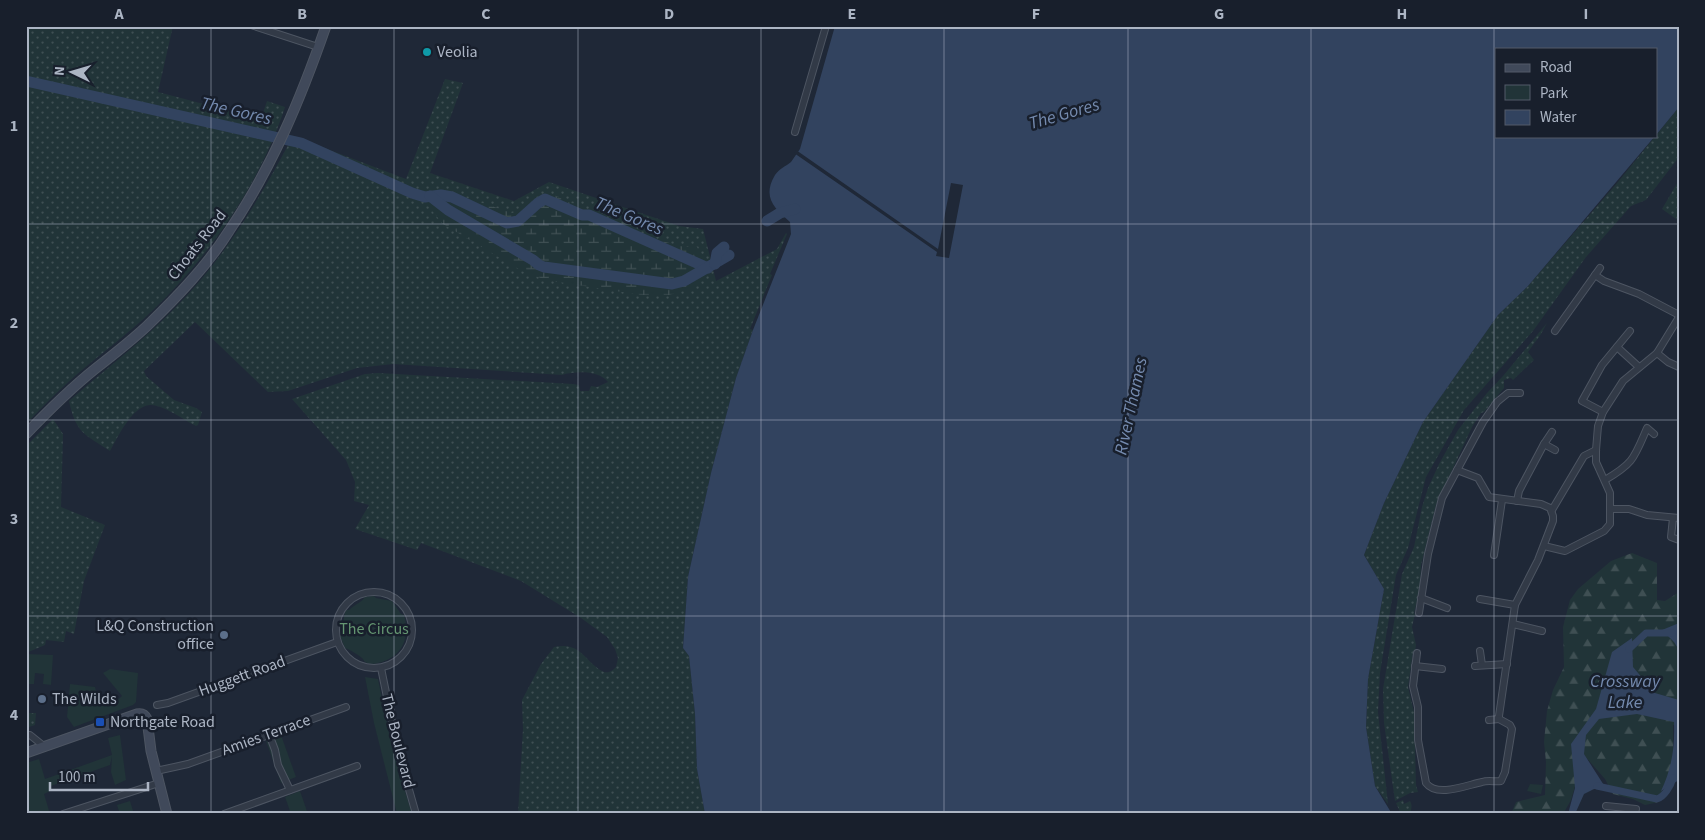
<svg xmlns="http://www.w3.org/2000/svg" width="1705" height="840" viewBox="0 0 1705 840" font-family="'Source Sans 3',sans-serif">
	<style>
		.grass { fill: url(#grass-dots) }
		.forest { fill: url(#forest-firs) }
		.wetland { fill: url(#wetland-marsh) }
		.green { fill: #213438 }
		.water { fill: #32435f }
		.pier { fill: #1f2837 }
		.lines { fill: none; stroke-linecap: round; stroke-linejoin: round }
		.canal { stroke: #32435f; stroke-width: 7 }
		.river { stroke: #32435f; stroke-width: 11 }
		.street-casing { stroke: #4d5562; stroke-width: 8 }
		.secondary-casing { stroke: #4d5562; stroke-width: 11 }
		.street { stroke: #323a47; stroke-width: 6 }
		.secondary { stroke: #40495a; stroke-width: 9 }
		.grid { fill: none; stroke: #acb5c4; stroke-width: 1; stroke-opacity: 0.55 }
		.culture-dot { fill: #0f9aa8; stroke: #181f2c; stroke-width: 2 }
		.service-dot { fill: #5c6f8a; stroke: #181f2c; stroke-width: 2 }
		.transit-dot { fill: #1a4fb4; stroke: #181f2c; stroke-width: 2 }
		.labels { text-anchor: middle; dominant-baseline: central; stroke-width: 5; stroke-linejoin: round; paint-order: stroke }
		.poi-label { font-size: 16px; fill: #acb5c4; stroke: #181f2c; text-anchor: start }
		.street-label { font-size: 16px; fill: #acb5c4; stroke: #181f2c }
		.park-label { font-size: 16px; fill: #649571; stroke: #181f2c }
		.water-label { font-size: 18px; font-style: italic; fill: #748aae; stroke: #181f2c }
		.neatline { fill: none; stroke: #acb5c4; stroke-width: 2 }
		.grid-label { font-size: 16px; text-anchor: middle; font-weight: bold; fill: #acb5c4 }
	</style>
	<defs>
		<pattern id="grass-dots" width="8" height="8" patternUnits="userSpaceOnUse" patternTransform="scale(1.25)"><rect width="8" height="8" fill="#213438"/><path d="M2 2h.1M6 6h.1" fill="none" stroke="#3f4f53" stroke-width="1.8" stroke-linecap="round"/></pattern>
		<pattern id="forest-firs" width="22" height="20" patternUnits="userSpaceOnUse" patternTransform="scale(1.25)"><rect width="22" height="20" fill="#213438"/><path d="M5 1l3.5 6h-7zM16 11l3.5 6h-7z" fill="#3f4f53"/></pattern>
		<pattern id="wetland-marsh" width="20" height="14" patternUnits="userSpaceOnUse" patternTransform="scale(1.25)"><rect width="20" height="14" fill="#213438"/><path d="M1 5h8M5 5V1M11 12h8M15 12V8" fill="none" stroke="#3f4f53"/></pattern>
	</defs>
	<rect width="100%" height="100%" fill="#1f2837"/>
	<g class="grass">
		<path d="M26,26h147l-15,66 103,27 6,-18 18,6c-25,77 -76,150 -134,205 -24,23 -51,42 -76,64 -17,15 -33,31 -49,48z"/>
		<path d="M445,79l18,4 -33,90 84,28 35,-19 130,44 24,3 13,52 61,-32 9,-16 1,1 -17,40 2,1 -22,54 3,1 -17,48 -25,95 -23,104 -5,71 6,8 6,58 2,55 8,45h-187l5,-85 -1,-29 19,-36 13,-17c9,-2 19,-1 26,5 7,5 20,23 29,20 3,-1 5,-3 7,-5l2,-9 -3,-9 -8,-12 -26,-19 -60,-37 -100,-38 -4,7 -62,-21 14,-24 -15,-4 1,-19 -9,-22 -54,-61 73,-25 13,-1 195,11 6,1 1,6h9l2,-5 6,1 11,-5c-9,-12 -33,-11 -46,-7l-169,-11 -36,4 -69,23 -20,1 -73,-70 -51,49 2,5 28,24 22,8 6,4 -4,13 -2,1c-12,-6 -34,-22 -46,-21 -18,1 -32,32 -40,46 -26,-17 -34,-18 -41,-50 35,-31 73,-59 106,-93 50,-50 85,-110 118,-172l113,43z"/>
		<path d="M1679,107v50l-33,43 -15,6 -45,51 -53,74 -69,79 -38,67 -18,71 -12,27 -16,98 -2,39 10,92 -13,-18 -9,-59 2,-48 16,-90 -20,-34 20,-52 39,-81 75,-107 30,-29 90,-104z"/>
		<path d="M1679,180v41l-17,-12z"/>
		<path d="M1547,323l-6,11 -13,18 6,8 -21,20 -2,-2 -7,2v8l-20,24 -3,1 -9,14 -36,78 -15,60 -1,25 -6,23 1,1 -3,13 4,18 -1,7h-2l-5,35 6,25 2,73 2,7 -8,1 -15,8 -11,-78 -1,-34 19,-115 12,-27 8,-40 6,-19 11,-24 19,-34 29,-37 16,-17z"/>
		<path d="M53,419l10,15 -2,73 44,18 -21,56 -10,53 -8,-3 -2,11 -18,-2 -1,5 -19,8v-207z"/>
		<path d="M26,713h10l-1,12 -9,3z"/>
		<path d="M1403,800l1,4 6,-3c3,5 1,8 0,13h-9l-5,-11z"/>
	</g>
	<path class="forest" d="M1632,553l25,10v37l8,1 14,-9v134l-6,-1c0,15 1,32 -3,47 -4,11 -9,18 -11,30l-14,3 -12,-6 -20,-5 -8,-15 -21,-24 -13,45 -8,14h-52l5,-12 29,-7 1,-33 -2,-20 3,-31 6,-21 11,-23 -1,-40 7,-27 8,-11 33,-28z"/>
	<path class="wetland" d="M443,190l69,23 14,-5 23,-15 105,46 31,8h12l11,21 -2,10 -16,11 -21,6h-28l-95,-15 -24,-9 -79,-47 -14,-17 -4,-10 3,-4z"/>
	<g class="green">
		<path d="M374,596l2,2 16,3 9,13 3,1c6,20 0,40 -22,47 -4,1 -11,3 -15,1 -3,-1 -3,-3 -5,-5 -5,-4 -12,-8 -17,-10l-5,-12c5,-7 2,-18 6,-26h3c5,-5 13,-8 16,-13z"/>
		<path d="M26,654l27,1 -2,30 -8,-1 1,-10 -9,-1 -1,11h-8z"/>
		<path d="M110,669l28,4 -2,29 -3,3 -59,22 -7,-10 3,-33 25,3c2,9 6,16 16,19l11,-10 -19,-23z"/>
		<path d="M365,677l13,2 14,69 20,66h-15l-23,-91z"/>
		<path d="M120,735l6,45 -11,5 -4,-13 1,-16 -2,9 -59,21 1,4 -8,4 6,20h-24v-51l13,-4 6,20 67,-24 -4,-17z"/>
		<path d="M281,735l15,42 -15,6 -15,-42z"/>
		<path d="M1530,784l13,1 -2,9 -14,-3z"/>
		<path d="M300,791l8,23h-17l-6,-17z"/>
		<path d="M130,801l4,13h-14l-3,-9z"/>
	</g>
	<g class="water">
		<path d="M835,26h844v81l-23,28v-86h-160v87h159l-127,150 -30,29 -75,107 -39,81 -20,52 20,34 -16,90 -2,48 9,59 17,28h-687l-8,-45 -2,-55 -6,-58 -6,-8 5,-71 23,-104 25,-95 17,-48 38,-96 -1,-12c-16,-14 -28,-25 -15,-47 4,-6 11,-9 16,-13 3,-4 6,-9 9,-13z"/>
		<path d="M1679,623v27l-5,-8 -12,-12z"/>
		<path d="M1632,638l1,29 22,26 24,7v80l-18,11c11,-23 14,-45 13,-69l-37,-8 -38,5 -13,16 -2,19 23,36 -13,-1 -10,5 -9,20h-7l7,-26 -4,-44 25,-35 16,-57z"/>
	</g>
	<path class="pier" d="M796,150l142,99 13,-66 12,2 -14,73 -13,-2 1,-4 -143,-99z"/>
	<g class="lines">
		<g class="canal">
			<path d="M1629,649l17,-16h26"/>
			<path d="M1597,786l60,13c7,-2 14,-13 16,-21"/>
		</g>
		<g class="river">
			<path d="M26,81l275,62 111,50 13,4 16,-2 11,2 55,26 11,-2 20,-18 7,-4 37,16h7l119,53"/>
			<path d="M430,196l18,14 85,50 6,5 5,2 128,17 12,-3 45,-26"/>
			<path d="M767,221l13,-8 15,-4"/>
			<path d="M715,264l2,-11 7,-6"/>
		</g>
		<g class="street-casing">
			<g id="street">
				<path d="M254,26l64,21"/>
				<path d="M795,132l31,-106"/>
				<path d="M1595,275l9,6 35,13 40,21"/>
				<path d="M1555,331l45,-63"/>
				<path d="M1617,347l22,20"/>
				<path d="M1657,353l11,9 11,5"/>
				<path d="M1603,412l-21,-11 20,-36 28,-34"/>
				<path d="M1544,444l8,-12"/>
				<path d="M1605,480c29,-17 29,-22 42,-52l7,6"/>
				<path d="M1517,501l2,-10 25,-47 11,6"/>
				<path d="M1611,509h18l18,6 32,3"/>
				<path d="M1552,510l32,-54 12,-6"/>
				<path d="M1673,518l-2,19 8,3"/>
				<path d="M1544,546l21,5 39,-20 6,-7v-31l-14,-31v-12l2,-24 5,-14 20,-31 34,-28 22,-36"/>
				<path d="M1494,555l8,-55"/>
				<circle cx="374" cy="630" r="38"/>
				<path d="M1421,598l26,10"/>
				<path d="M1480,599l35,6"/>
				<path d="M1419,613l9,-59 14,-56 41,-76 14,-20 11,-9h12"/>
				<path d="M1513,624l29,7"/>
				<path d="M1480,651l2,14"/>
				<path d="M1417,653l-4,33 5,21v33l8,43c11,15 41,2 56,-1 6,-2 13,0 19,-1l4,-9 7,-43 -2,-4 -11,-6v-3l16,-111 23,-45 15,-39v-5l-3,-8 -9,-4 -52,-7 -11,-19 -21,-8"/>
				<path d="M1415,666l27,3"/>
				<path d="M1475,666l32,-2"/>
				<path d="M381,668l17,83 18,63"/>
				<path d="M157,705l11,-2 169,-61"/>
				<path d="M1489,720l10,-1"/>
				<path d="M269,734l6,16 3,15 12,25"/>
				<path d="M26,736l4,-1 15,12"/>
				<path d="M156,771l32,-7 158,-57"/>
				<path d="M1606,806l30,3"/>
				<path d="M63,814l96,-31"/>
				<path d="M224,814l133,-48"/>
			</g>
		</g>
		<g class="secondary-casing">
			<g id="secondary">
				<path d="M26,434c22,-23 44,-45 69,-65 18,-14 36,-28 52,-43 30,-29 60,-60 82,-95 43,-63 72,-133 97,-205"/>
				<path d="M26,753l111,-39c5,-1 8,1 10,5l4,32 16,63"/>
			</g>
		</g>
		<use href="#street" class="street"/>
		<use href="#secondary" class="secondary"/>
	</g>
	<path class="grid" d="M211,26v788M394,26v788M578,26v788M761,26v788M944,26v788M1128,26v788M1311,26v788M1494,26v788M26,224h1653M26,420h1653M26,616h1653"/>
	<circle class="culture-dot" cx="427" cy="52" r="5"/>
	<g class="service-dot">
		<circle cx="224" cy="635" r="5"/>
		<circle cx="42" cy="699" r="5"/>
	</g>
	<rect class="transit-dot" x="95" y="717" width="10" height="10" rx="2.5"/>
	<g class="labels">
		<g class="poi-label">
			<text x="437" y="52">Veolia</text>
			<text x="214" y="626" text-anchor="end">L&amp;Q Construction<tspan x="214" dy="18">office</tspan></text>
			<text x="52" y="699">The Wilds</text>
			<text x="110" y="722">Northgate Road</text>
		</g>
		<g class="street-label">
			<text transform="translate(197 245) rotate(-52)">Choats Road</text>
			<text transform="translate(242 676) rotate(-20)">Huggett Road</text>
			<text transform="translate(266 735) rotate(-20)">Amies Terrace</text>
			<text transform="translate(398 741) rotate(76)">The Boulevard</text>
		</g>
		<g class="park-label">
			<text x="374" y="629">The Circus</text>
		</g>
		<g class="water-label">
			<text transform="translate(236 111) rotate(13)">The Gores</text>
			<text transform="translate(1064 114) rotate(-16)">The Gores</text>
			<text transform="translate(629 216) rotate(23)">The Gores</text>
			<text transform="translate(1131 406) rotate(-78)">River Thames</text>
			<text x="1625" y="681">Crossway<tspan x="1625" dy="21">Lake</tspan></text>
		</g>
	</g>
	<rect width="1705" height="840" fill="none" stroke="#181f2c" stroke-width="55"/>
	<rect x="1495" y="48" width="162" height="90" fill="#181f2c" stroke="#535b69"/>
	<rect x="1505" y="64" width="25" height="8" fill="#40495a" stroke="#535b69"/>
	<text x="1540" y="72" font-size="15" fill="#acb5c4">Road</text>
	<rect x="1505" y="85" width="25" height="15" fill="#213438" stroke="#535b69"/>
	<text x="1540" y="98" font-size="15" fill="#acb5c4">Park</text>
	<rect x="1505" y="110" width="25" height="15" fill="#32435f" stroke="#535b69"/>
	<text x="1540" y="122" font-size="15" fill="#acb5c4">Water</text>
	<g transform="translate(72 72) rotate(275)" stroke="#181f2c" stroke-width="4" paint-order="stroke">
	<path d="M0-4L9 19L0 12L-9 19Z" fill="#acb5c4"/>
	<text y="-8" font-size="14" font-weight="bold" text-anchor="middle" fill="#acb5c4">N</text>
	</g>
	<path d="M50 782v8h98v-8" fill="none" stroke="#acb5c4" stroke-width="2.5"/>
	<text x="58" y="782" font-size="15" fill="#acb5c4" stroke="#181f2c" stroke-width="4" paint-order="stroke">100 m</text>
	<rect x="28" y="28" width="1650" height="784" class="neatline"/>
	<g class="grid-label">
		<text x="119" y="19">A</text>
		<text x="302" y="19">B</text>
		<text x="486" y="19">C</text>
		<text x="669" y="19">D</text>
		<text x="852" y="19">E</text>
		<text x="1036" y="19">F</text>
		<text x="1219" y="19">G</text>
		<text x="1402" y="19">H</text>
		<text x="1586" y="19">I</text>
		<text x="14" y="131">1</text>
		<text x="14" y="328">2</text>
		<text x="14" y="524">3</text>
		<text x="14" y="720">4</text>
	</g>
</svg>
